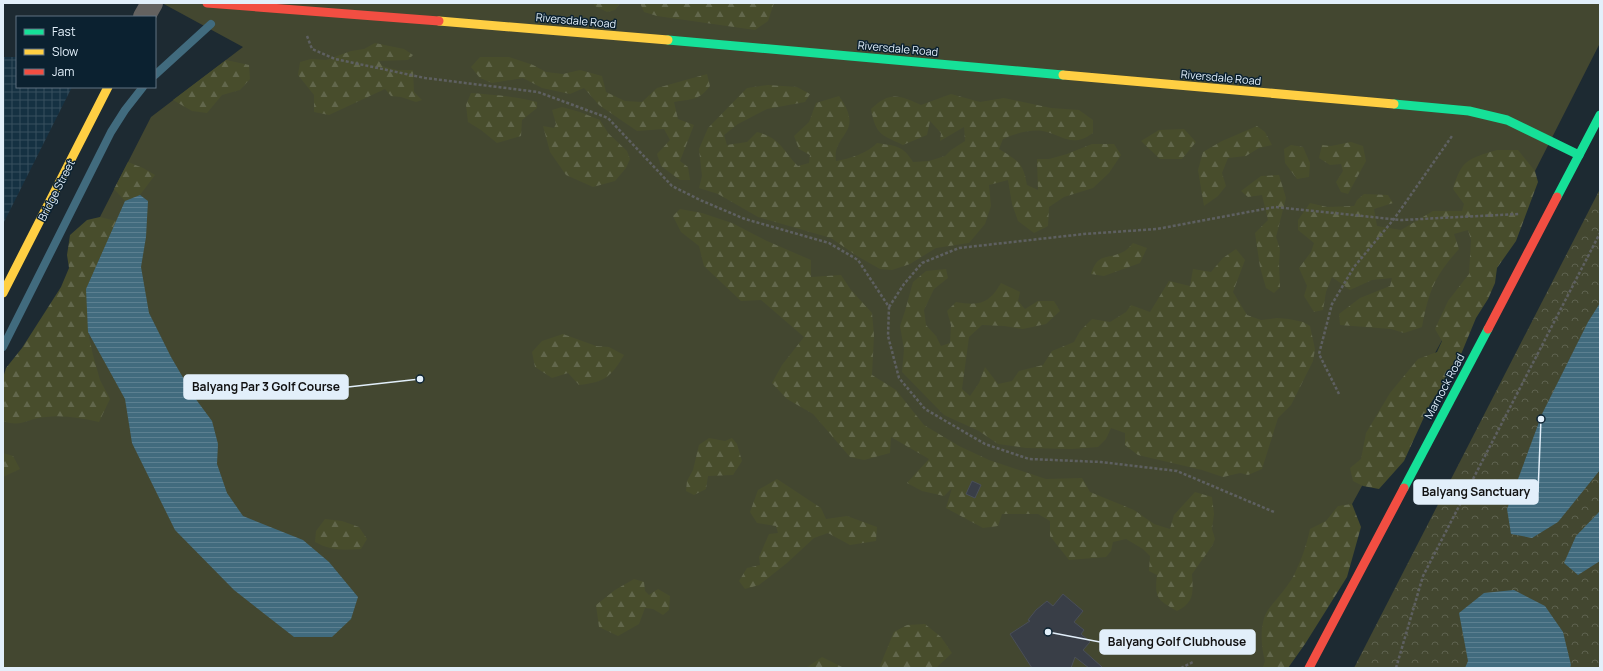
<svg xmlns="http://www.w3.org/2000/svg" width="1603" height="671" viewBox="0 0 1603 671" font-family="Manrope,sans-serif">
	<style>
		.industrial { fill: url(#industrial-grid) }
		.green { fill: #434730 }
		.forest { fill: url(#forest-firs) }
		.park { fill: url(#park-crowns) }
		.water { fill: url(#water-rules) }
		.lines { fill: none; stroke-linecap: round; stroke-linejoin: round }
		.stream { stroke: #416b7e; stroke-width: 8 }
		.building { fill: #393e47; stroke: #4a4f58 }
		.path { stroke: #5e6061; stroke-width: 2.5; stroke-dasharray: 3 2; stroke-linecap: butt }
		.street { stroke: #646260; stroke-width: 22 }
		.fast { stroke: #16e098; stroke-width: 9 }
		.slow { stroke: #ffcf43; stroke-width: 9 }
		.jam { stroke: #f24e42; stroke-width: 9 }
		.labels { text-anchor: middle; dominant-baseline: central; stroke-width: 3; stroke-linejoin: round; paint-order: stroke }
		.street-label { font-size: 11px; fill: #e2effa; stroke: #0b2130 }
		.leader { fill: none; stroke: #e2effa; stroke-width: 1.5 }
		.callout-dot { fill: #e2effa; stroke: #0b2130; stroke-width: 1.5 }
		.callout { fill: #e2effa; stroke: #e2effa; stroke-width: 1.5 }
		.callout-label { font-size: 12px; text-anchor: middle; font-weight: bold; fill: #111 }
	</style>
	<defs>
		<pattern id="industrial-grid" width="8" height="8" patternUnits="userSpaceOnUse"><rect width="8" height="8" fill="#153142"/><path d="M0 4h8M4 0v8" fill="none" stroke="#374f5e"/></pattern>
		<pattern id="forest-firs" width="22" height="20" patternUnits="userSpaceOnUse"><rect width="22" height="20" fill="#484d2c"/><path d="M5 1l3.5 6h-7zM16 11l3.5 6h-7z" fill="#62674c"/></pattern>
		<pattern id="park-crowns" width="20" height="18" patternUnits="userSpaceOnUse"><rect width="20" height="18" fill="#434730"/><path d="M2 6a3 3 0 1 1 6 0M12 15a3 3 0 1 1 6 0" fill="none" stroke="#5e624f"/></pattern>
		<pattern id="water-rules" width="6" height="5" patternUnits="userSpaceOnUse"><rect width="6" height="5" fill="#416b7e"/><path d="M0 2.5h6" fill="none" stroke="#5c8091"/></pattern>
	</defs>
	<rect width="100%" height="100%" fill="#1d2a32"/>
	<path class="industrial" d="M3,57h14v30h55l-69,137z"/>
	<path class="green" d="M162,3h1438v40l-65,128 -273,497h-1259v-261l148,-290 92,-70z"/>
	<g class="forest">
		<path d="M593,3h27l-5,7 -8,2 -12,-6z"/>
		<path d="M640,3h134l-6,18 -13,9 -98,-14 -13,-4z"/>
		<path d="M375,43l29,6 9,6 -5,5 -29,1 3,5 15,4h16l1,22 8,8 -6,2 -15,-5 -10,-1 -6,-7 -56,26 -15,-3v-17l-16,-20 2,-13 11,-3 15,1 25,-9 13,-2z"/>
		<path d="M480,57h29l24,8 13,7 17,2 17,-4 22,6 4,16 19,9 17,1 15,-14 50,-14 3,12c-11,15 -19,13 -36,16l4,17 16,6 -14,36 8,6 2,13h-10l-19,-14 -4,-12 13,-14 -6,-11 -27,2 -38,-26 -15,-17 -14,6 -28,-6 -19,-10 -31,5 -12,-5 -9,-11z"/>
		<path d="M226,60l23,5 1,14 -10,11 -18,5 -15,18 -15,-2 -19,-11z"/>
		<path d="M768,85l29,2 13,7 -5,8 -38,7 -29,15 -14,11 3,10 20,-3 10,-10c24,6 26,19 41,34l11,-3 1,-8 -11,-6 -5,-13 15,-14 7,-19 23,-7c27,38 -7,37 -3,65 13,-2 32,-8 41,-18 18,3 26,2 36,19l16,-1 16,-5 6,-6 14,-9 -1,-14 -24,14 1,-8 -11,-12 -3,14 -24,10c-22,-11 -27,-9 -32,-36 19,-18 28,-14 50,-4l30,-11 29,8 24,-4 47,10 28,2 14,10v13c-21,15 -29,3 -50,-2 -13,-2 -29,3 -40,8l-4,10c19,12 24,13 28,36l11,5 -1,-31h12l18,-5 25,-10h22l7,11 -12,18 -16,15 -29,9 -15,10 -1,19 -14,7 -16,-12 -6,-17 -4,-24 -19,5 2,21 -6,18 -16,19 -33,5 -26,16 -18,6 -12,-1 -23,-13 -26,-18 -73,-21 -40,-23 -19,-6 3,-12 -3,-27 9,-21 39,-40z"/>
		<path d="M471,93c23,2 44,3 66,9v6l-15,12 -1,16 -24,7 -16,-13 -13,-8 -2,-17z"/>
		<path d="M562,107l18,5 20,8 8,13 19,18 3,8 -4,9 -11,13 -22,6 -27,-12 -16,-23 -7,-26 11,2 2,-4 -4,-14z"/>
		<path d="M1257,126l8,6 7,13 -13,3 -13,8 -18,2 -6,15 4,13 -8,10 -14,10 -6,-36 5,-18 19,-11z"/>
		<path d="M1184,129l12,13 -14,17h-22l-19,-18 18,-11z"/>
		<path d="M1351,142l12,4 3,15 -18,33 -7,-2 -5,-10 7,-11 -2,-7 -11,1 -11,-7 3,-13 9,1z"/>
		<path d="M1291,145l12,2 7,16 -1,14 -12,2 -12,-16 -1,-14z"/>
		<path d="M1497,150h21l17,21 3,11 -22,59 -19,27 -2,15 -7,16 -12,19 -19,46 -27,40 -26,57 -25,28 -16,-3 -10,-5 -3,-13 11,-9 5,-26 24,-40 28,-34 19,-7 5,-11 -7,-12 13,-28 21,-27 2,-34 -3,-10 -14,4 5,15c-25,28 -30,42 -37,78l-18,6 -13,-4 -51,-4 -1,-11 21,-16 30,-12 2,-8 -20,2 -22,10 -18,-13 -6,15 -3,18 -9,2 -10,-16 3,-10 -8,-18 12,-16 3,-9 -16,-13v-10l12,-17 17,4 27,-1 3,-6 7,-6 24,1 5,8 -19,6 3,17 24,4 32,-19h29l2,-7 -11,-15c9,-30 15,-30 44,-39z"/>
		<path d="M128,162l15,6 12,7 -15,20 -15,6 -11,-12z"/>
		<path d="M1279,175l7,23 -10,39 4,12 -1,15 1,23 -6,6 -8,-5 -6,-21 -5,-34 13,-13 -6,-25 -14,2 -7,-6 20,-15z"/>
		<path d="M680,209l22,4 30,10 35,18 44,19v17l30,-2 10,15 21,23 2,22 -2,40 24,15 28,35 35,21 30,14 57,19 36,-1 8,14 44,18 20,14 16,5 4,-14 21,-23 17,5 2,17 -2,15 3,10 -3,7 -20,28c1,18 3,28 -15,37 -19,-11 -23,-13 -20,-36l-8,-4 1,-15 -7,-7 -17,-10 -13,3 -2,9 -5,6 -37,3 -19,-24v-15l-12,-7h-36l-4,12 -15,2 -37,-20 6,-20 -8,8 -22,-5 -15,-8 22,-24 -38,-22 -1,16 -26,7 -14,-3 -37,-43 -26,-15 -15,-16 10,-18 22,-28 -43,-37 -20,1 -37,-35 -5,-20 -18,-14 -8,-16z"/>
		<path d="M100,217l16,4 -30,68 2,43 5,23 7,25 10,19 -11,23c-18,-4 -35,-7 -53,-5 -18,1 -24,11 -43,4v-43l3,-10 16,-20 39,-61 8,-19 -2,-13 3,-20 17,-15z"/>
		<path d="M1133,243l14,5 -7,15 -36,13 -13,-2c7,-22 16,-14 32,-22 4,-2 7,-6 10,-9z"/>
		<path d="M1236,249l9,11 -12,32 14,23 14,5 16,-2 12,1 14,3 7,4 5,23 -2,12 -22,44 -13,13 -16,51 -14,6 -8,-2 -17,4 -21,-7 -64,-15 -13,-10v-12l-14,-5 -5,11 -8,8 -26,2 -46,-1 -28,-4 -19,-13 -35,-16 -42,-43 2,-23 -4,-23 5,-15 8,-29 13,-11 20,-2 2,9 -14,11 -10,21 2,15 10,11 5,10 9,-3 1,-18 -4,-14 9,-9c23,4 33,2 45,-19l19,9 -2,9 7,8 13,-8h16l6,10 -14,13 -23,5 -19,-3 -22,-1 -13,12 -7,52 8,7 9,-13 6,-16 13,17 14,-3 7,-10 24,-6 9,-14 22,-9 6,-11 12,-12 18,3 16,-10 5,-7 19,7 19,-31 21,5 3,-17 18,3 12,-14z"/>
		<path d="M563,334l33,12 13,1 15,8c-13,22 -19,27 -45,30l-11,-12 -16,5 -17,-11 -3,-15 10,-11z"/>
		<path d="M709,438l16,3 7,-3 5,6 5,17 -9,14 -25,1 -2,13 -12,6 -8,-4 1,-10 6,-11 6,-25z"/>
		<path d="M3,453l10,3 7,13 -17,8v10z"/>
		<path d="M777,479l44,29 5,11 21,-3 30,11 -1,14 -26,4 -22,-12 -14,5 -27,25 -28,22 -14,4 -6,-8 8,-13 13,-3 -1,-8 10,-23 9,-1 -2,-7 -19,-3 -7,-11 8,-22z"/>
		<path d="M1352,504l9,23 -14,50 -42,67 -17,24h-26l3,-7c-4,-14 -6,-38 3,-51 9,-12 19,-22 26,-35 7,-14 13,-31 16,-46l16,-8 12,-15z"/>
		<path d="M325,519l17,2 17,6 8,12 -6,10c-18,1 -30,2 -46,-7l1,-11z"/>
		<path d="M634,579l10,3 1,9 4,4 9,-6 12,7 -1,14 -6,5 -10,-6 -8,-1 -6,16 -21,12 -19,-9 -3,-22 19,-15z"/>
		<path d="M925,624l16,13 11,16 -16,15h-57l15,-36 13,-7z"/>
		<path d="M822,657l22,11h-38z"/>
	</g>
	<path class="park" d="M1600,189v479h-246z"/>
	<g class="water">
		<path d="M140,195l8,6 -2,36 -5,30 8,46 22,44 24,41 17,23 6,23 -1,20 10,29 16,23 60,24 26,22 29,35 -7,22 -19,18h-38l-60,-47 -59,-60 -43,-87 -7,-44 -37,-67 -2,-43 39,-88z"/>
		<path d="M1600,303v167l-42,52 -26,16 -21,-4 -4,-25 35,-95 46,-92z"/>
		<path d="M1600,511v50l-22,14 -14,-12 12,-27z"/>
		<path d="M1514,590l31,16 18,26 8,33 -1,3h-105l3,-7 -9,-48 25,-20z"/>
	</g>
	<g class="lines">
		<g class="stream">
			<path d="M155,75l56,-51"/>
			<path d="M3,347l108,-215 14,-22 18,-23"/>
		</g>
	</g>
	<g class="building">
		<path d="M972,481l9,4 -6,13 -9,-4z"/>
		<path d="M1063,594l20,17 -9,11 10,8 -3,4 9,8 -7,8 19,17 -1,1h-12l-14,-11 -4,11h-39l-22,-34 20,-13 -2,-1 8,-10 11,-9 6,5z"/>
	</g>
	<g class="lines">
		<g class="path">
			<path d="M307,36l5,13 23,10 90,19 113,14 70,26 64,68 28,14 45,19 84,24 29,17 31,47 -1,29 11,42 26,31 60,35 44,15 72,3 76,9 97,41"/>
			<path d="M889,307l15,-23 18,-21 37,-15 125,-14 73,-5 118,-22 126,13 119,-6"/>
			<path d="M1339,394l-20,-40 13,-50 22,-37 40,-48 58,-83"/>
			<path d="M1181,668l12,-6"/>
			<path d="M1396,668l27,-92 177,-343"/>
		</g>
		<path class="street" d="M144,17l8,-14"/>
		<g class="fast">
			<path d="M668,40l395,35"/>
			<path d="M1394,104l75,7 38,9 72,35"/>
			<path d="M1557,197l43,-82"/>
			<path d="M1404,488l84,-159"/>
		</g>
		<g class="slow">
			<path d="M439,21l229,19"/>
			<path d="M1063,75l331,29"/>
			<path d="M3,293l105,-206"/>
		</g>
		<g class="jam">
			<path d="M207,3l232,18"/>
			<path d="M1488,329l69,-132"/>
			<path d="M1309,668l95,-180"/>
		</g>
	</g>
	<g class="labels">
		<g class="street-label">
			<text transform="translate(576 20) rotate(5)">Riversdale Road</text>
			<text transform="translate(898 48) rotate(5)">Riversdale Road</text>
			<text transform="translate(1221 77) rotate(5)">Riversdale Road</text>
			<text transform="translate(56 190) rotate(-63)">Bridge Street</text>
			<text transform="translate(1444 386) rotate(-62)">Marnock Road</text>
		</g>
	</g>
	<path class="leader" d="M420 379L348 387M1541 419L1538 492M1048 632L1100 642"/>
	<g class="callout-dot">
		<circle cx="420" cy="379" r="4"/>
		<circle cx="1541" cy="419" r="4"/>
		<circle cx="1048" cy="632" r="4"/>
	</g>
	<g class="callout">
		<rect x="184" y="375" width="164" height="24" rx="4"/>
		<rect x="1414" y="480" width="124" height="24" rx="4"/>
		<rect x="1100" y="630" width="155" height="24" rx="4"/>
	</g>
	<g class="callout-label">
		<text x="266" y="391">Balyang Par 3 Golf Course</text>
		<text x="1476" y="496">Balyang Sanctuary</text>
		<text x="1177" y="646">Balyang Golf Clubhouse</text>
	</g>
	<rect width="1603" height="671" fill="none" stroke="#e2effa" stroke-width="8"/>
	<rect x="16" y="16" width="140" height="72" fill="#0b2130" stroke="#617381"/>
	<rect x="24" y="29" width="20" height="6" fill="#16e098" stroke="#617381"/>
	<text x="52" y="36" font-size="12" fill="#e2effa">Fast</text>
	<rect x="24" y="49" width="20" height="6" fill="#ffcf43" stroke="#617381"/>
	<text x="52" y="56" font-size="12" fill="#e2effa">Slow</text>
	<rect x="24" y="69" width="20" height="6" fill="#f24e42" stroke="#617381"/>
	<text x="52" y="76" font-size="12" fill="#e2effa">Jam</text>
</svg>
